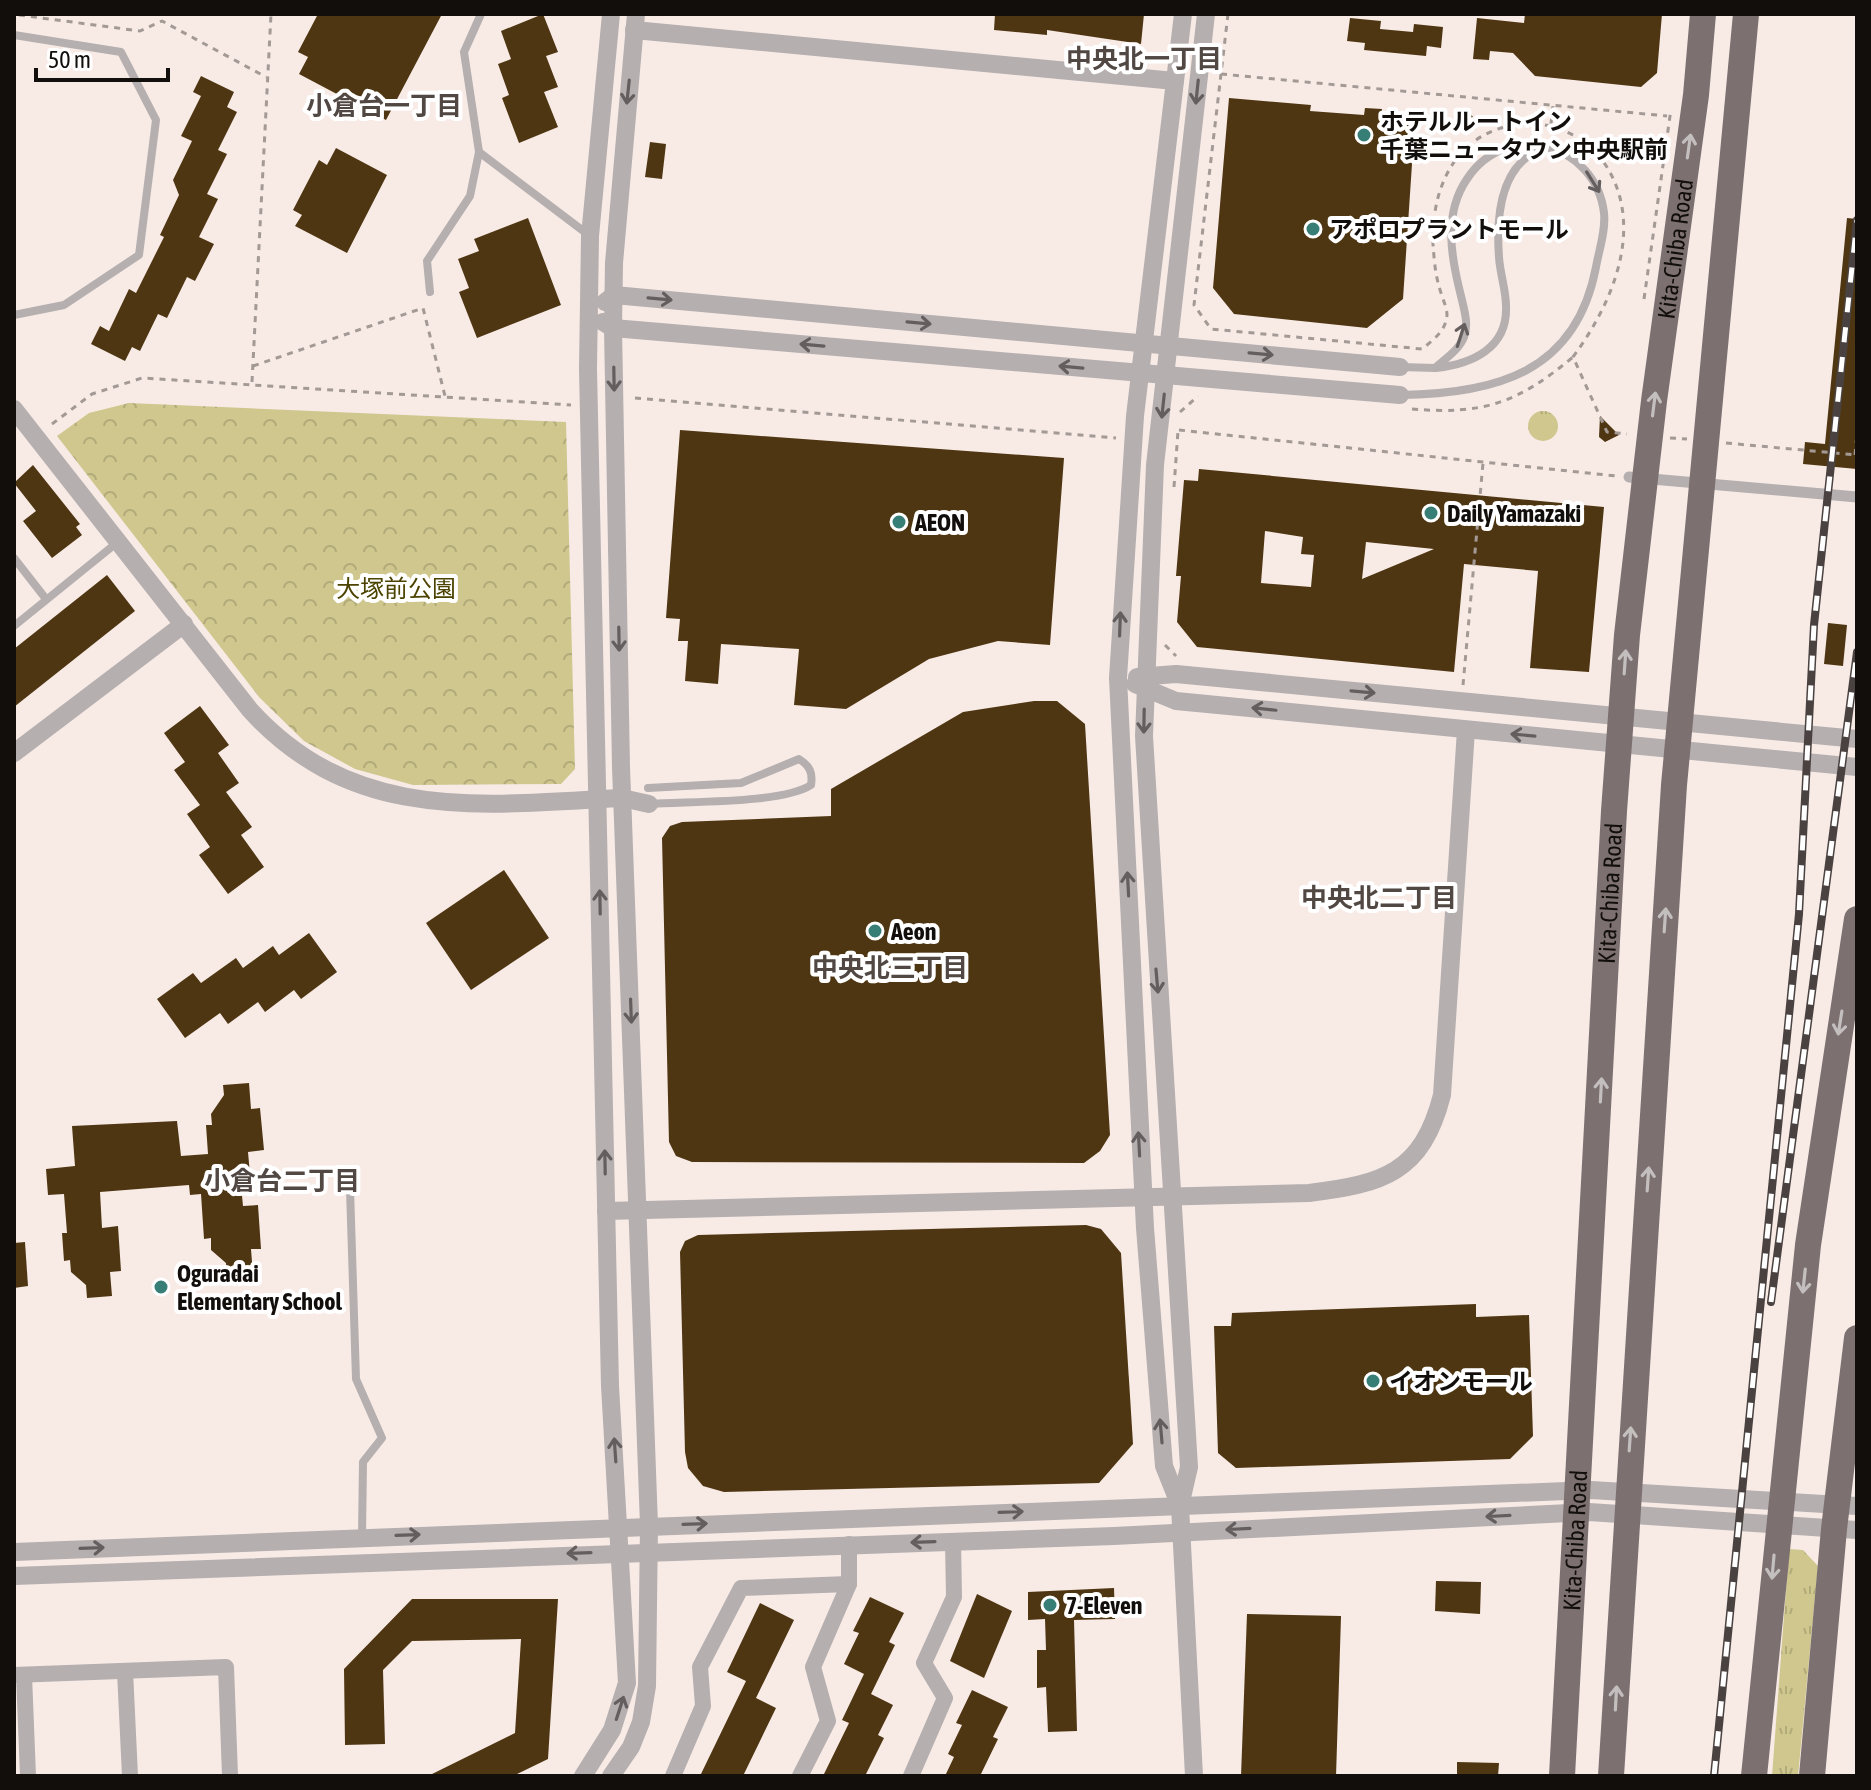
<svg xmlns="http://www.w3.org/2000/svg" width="1871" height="1790" viewBox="0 0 1871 1790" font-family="'Asap Condensed','Noto Sans JP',sans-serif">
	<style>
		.grass { fill: url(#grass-tufts) }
		.forest { fill: url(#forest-crowns) }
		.building { fill: #4f3612; fill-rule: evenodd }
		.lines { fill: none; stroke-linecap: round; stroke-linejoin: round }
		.path { stroke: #a39995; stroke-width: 3; stroke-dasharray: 6 6; stroke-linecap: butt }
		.service { stroke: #b5afaf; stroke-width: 8 }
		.pedestrian { stroke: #b5afaf; stroke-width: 11 }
		.minor { stroke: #b5afaf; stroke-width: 16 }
		.tertiary { stroke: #b5afaf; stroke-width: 18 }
		.trunk { stroke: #7c7071; stroke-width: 26 }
		.rail-casing { stroke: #494240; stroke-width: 8 }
		.rail { stroke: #fff; stroke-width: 5; stroke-dasharray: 15; stroke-linecap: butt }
		.oneway { stroke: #645e5e }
		.oneway2 { stroke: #c4bfbf }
		.poi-dot { fill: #377e77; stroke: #fff; stroke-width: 3 }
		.labels { text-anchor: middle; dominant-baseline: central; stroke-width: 8; stroke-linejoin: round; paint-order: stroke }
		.poi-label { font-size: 24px; font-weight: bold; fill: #120e0c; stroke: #fff; text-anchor: start }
		.street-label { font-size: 24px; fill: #120e0c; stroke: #fff }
		.park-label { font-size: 24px; fill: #4c4300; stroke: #fff }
		.neighbourhood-label { font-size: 26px; font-weight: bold; fill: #514743; stroke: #fff }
	</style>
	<defs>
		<pattern id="grass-tufts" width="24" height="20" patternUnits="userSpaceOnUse" patternTransform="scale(2)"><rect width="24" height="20" fill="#cfc78e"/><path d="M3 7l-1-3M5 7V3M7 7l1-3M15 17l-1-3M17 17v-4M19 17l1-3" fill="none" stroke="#b1aa79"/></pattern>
		<pattern id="forest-crowns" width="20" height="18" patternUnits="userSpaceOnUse" patternTransform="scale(2)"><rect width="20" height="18" fill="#cfc78e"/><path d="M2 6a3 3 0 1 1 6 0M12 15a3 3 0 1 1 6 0" fill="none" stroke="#b1aa79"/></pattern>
	</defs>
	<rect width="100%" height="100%" fill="#f8ebe6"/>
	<g class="grass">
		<circle cx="1543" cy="426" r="15"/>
		<path d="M1789,1549l14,1 15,16 -20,210h-26z"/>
	</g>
	<path class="forest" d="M129,403l437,19 9,347 -14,15 -148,1 -58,-16 -51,-28 -45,-44 -202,-261 32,-23z"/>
	<g class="building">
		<path d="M318,14h124l-56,106 -87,-46 9,-17 -10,-5z"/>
		<path d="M543,14l15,38 -12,4 12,31 -14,5 14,35 -39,16 -17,-45 7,-3 -11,-31 13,-5 -10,-28z"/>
		<path d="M995,14h149l-3,30 -94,-14v5l-53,-5z"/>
		<path d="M1525,14h137l-5,59 -16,14 -106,-11 -22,-23 -23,-2 -1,9 -16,-1 4,-41 47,5z"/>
		<path d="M1350,18l31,3 -1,8 33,3 1,-8 29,3 -2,21 -14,-2 -1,10 -62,-6 1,-7 -18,-2z"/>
		<path d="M201,76l33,16 -7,15 10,5 -19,38 9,4 -20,40 11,5 -19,38 15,7 -19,37 -8,-4 -20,41 -9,-4 -18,37 -8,-4 -7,14 -34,-17 9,-18 9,5 20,-42 7,4 28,-56 -4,-2 19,-40 -6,-15 19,-39 -11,-5 20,-40 -8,-4z"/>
		<path d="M1229,98l82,7 -1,6 54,4 1,-7 17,1 -1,8 34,2 -12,180 -36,29 -133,-14 -21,-26z"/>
		<path d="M1464,109l15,13 -4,8 -8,-2 -5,-7z"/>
		<path d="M650,142l16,2 -4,35 -17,-2z"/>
		<path d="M336,148l51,27 -40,78 -52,-27 7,-11 -9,-5 26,-50 8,5z"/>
		<path d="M528,218l33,87 -84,33 -18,-46 10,-4 -11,-29 21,-8 -5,-12z"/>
		<path d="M1847,218l10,1v250l-54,-5 2,-22 20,2z"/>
		<path d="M1600,416l19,19 -14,7 -6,-5z"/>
		<path d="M680,430l384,28 -14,187 -52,-4 -69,18 -83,50 -52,-4 5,-56 -78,-5 -3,40 -33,-3 3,-40h-10l2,-22 -14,-1z"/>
		<path d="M33,465l47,59 -4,3 6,8 -30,23 -29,-37 13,-10 -22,-28z"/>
		<path d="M1199,469l405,38 -15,165 -59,-4 8,-97 -74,-7 -10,108 -257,-25 -20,-25 4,-46h-5l8,-96 14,1zM1265,531l38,6 -2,17 13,1 -3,32 -50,-4zM1366,542l68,7 -72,30z"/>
		<path d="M107,575l28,36 -121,96v-58z"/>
		<path d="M1828,623l19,2 -4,41 -19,-2z"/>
		<path d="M1034,701h23l28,23 25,411 -10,16 -16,12 -392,-1 -16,-6 -7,-14 -7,-304 8,-12 12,-4 149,-6v-27l132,-77z"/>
		<path d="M200,706l29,39 -11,8 21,30 -13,9 26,35 -11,8 23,32 -36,27 -29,-39 11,-8 -23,-33 13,-9 -26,-35 11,-8 -21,-29z"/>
		<path d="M504,870l45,68 -78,52 -45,-67z"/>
		<path d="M309,933l28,39 -36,27 -7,-9 -29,22 -7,-10 -30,22 -8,-11 -35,25 -28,-39 36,-26 8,10 35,-25 7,10 30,-22 6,9z"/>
		<path d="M249,1083l2,26 9,-1 4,42 -16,2 2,22 -10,1 3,31 15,-1 3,44h-10l2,26 -26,2 -1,-14 -15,-13v-12l-7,1 -3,-45 -11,1 -1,-10 -89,7 2,36 16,-2 3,45 -11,1 2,24 -25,2 -1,-13 -15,-13 -1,-12 -6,1 -2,-28h5l-3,-39 -16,1 -2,-26 29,-3 -3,-40 105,-5 4,35 27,-2 -2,-29h6l-1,-11 13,-19 -1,-10z"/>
		<path d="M1086,1225l15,4 20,24 12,191 -34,39 -375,9 -21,-6 -15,-18 -3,-16 -5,-200 5,-11 13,-6z"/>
		<path d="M25,1242l3,44 -14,2v-45z"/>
		<path d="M1476,1304v13l53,-2 4,121 -23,23 -274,9 -18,-15 -4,-127h17l1,-13z"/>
		<path d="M1436,1581l45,1 -1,32 -45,-3z"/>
		<path d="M1114,1588l1,31 -41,1 3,111 -29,1 -2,-45 -9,1v-38h9l-1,-31 -17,1v-28z"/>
		<path d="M977,1594l35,17 -28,67 -34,-17z"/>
		<path d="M870,1597l34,16 -15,29 6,3 -24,49 22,11 -15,30 6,3 -19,38h-42l26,-53 -7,-3 22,-46 -20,-10 15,-31 -6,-2z"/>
		<path d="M412,1599h146l-10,160 -35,17h-85l87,-43 6,-94 -109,2 -29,29 2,74 -40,1 -1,-76z"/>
		<path d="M760,1603l34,17 -38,78 20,10 -33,68h-43l46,-95 -19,-9z"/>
		<path d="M1247,1614l94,2 -5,160h-95z"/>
		<path d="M972,1690l36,17 -15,30 5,2 -18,37h-35l9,-19 -6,-3 14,-29 -6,-2z"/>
		<path d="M1457,1762l42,1 -1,13h-41z"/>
	</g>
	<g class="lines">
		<g class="path">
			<path d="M1228,14l-34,291 17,24 211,20c11,-9 24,-18 25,-34 0,-8 -6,-20 -8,-29 -4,-13 -5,-29 -6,-42 -2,-67 32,-123 104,-120 22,1 50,16 63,33 48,63 15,143 -27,200l34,75 20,2"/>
			<path d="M19,15l121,16 22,-10 104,56"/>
			<path d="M1221,74l446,42"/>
			<path d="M1551,124l2,-18"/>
			<path d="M1644,299l27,-190"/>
			<path d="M253,366l170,-58 22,88"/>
			<path d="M252,382l19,-368"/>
			<path d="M635,398l481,40"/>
			<path d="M1412,409c71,6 106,-6 161,-52"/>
			<path d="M1180,412l18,-16"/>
			<path d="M52,424l40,-30 50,-16 429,27"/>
			<path d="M1179,430l437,46"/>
			<path d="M1670,438l17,1"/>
			<path d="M1726,443l131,12"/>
			<path d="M1855,455l2,-22"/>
			<path d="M1174,487l4,-56"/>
			<path d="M1165,645l11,11"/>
			<path d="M1463,685l20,-222"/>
		</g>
		<g class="service">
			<path d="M481,14l-17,38 15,100 111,84"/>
			<path d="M14,35l107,17 35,68 -17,135 -75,50 -50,10"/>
			<path d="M430,292l-3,-31 43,-65 9,-44"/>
			<path d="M1436,368c36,-4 72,-20 70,-62 0,-16 -6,-32 -7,-49 -3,-41 1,-95 47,-110"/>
			<path d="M1400,395c95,-1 176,-22 196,-128 3,-17 10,-37 8,-54 -8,-69 -97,-95 -137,-34 -24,35 -16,78 -6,117 3,13 8,28 3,41 -5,13 -19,22 -29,31l-34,-1"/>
			<path d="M14,558l32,41"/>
			<path d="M14,626l105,-85"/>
			<path d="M648,788l93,-5 58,-24c11,7 14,14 12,26 -29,19 -124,16 -162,19"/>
			<path d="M350,1189l6,190 26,59 -19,24 -1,75"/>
		</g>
		<path class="pedestrian" d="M1629,477l228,20"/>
		<g class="minor">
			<path d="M849,1584v-40"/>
			<path d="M125,1671l5,105"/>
			<path d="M14,1675l212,-8 4,109"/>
			<path d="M24,1675l4,101"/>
			<path d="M673,1776l30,-70 -3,-39 41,-79 108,-4 -36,83 15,54 -28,55"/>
			<path d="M911,1776l34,-78 -21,-35 30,-66 -1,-56"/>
		</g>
		<g class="tertiary">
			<path d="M634,30l541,51"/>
			<path d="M605,302l9,-7 786,72"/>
			<path d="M603,322l10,6 787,67"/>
			<path d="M14,409l236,301c104,114 232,95 372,88l27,6"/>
			<path d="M1137,677l39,-3 681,65"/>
			<path d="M1135,684l41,17 681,66"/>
			<path d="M14,753l170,-129"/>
			<path d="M606,1211l703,-18c74,-9 113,-20 133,-98l24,-365"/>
			<path d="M1180,1506l-16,-40 -19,-238 -27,-550 17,-262 48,-402"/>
			<path d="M14,1552l1577,-62 266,16"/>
			<path d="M14,1576l1100,-40 475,-24 268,18"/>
			<path d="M583,1776l29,-46 15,-47 -17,-297 -22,-1017 2,-133 21,-222"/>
			<path d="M611,1776l20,-29 10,-25 6,-36 2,-161 -28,-758 -8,-439 1,-65 22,-249"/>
			<path d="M1194,1776l-14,-270 9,-39 -45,-731 11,-271 51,-451"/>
		</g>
		<g class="trunk">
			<path id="s1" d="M1562,1776l52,-965 13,-176 27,-234 42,-306 7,-81"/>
			<path d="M1611,1776l63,-991 72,-771"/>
			<path d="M1754,1776l54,-531 49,-326"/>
			<path d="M1812,1776l22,-247 23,-191"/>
		</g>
		<g class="rail-casing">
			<g id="rail">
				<path d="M1771,1302l86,-650"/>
				<path d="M1714,1776l85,-862 15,-289 43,-405"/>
			</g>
		</g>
		<use href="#rail" class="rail"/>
	</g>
	<defs><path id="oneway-shaft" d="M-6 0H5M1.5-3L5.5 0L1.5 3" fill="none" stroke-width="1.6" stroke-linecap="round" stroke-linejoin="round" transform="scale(2)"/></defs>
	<g class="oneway">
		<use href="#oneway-shaft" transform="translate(628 92) rotate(96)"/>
		<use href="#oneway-shaft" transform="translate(1197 92) rotate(96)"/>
		<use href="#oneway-shaft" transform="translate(1593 182) rotate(58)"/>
		<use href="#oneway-shaft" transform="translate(660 299) rotate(5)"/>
		<use href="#oneway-shaft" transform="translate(919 323) rotate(5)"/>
		<use href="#oneway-shaft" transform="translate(1461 335) rotate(-72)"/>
		<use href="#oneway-shaft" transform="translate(812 345) rotate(-175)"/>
		<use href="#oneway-shaft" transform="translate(1261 354) rotate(5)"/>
		<use href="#oneway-shaft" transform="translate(1071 367) rotate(-175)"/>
		<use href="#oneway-shaft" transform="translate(614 379) rotate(89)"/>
		<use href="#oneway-shaft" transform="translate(1163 406) rotate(96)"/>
		<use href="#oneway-shaft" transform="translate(1120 624) rotate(-88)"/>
		<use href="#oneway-shaft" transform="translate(619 639) rotate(89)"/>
		<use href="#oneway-shaft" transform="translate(1363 692) rotate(5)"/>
		<use href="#oneway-shaft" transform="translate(1264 709) rotate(-174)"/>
		<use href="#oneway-shaft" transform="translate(1144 721) rotate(91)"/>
		<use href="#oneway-shaft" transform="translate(1523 735) rotate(-175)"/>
		<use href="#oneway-shaft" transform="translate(1128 884) rotate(-93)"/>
		<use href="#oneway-shaft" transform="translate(600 902) rotate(-91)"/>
		<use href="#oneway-shaft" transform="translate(1157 981) rotate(85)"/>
		<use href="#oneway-shaft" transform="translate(631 1011) rotate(88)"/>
		<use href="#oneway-shaft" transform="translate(1139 1144) rotate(-93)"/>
		<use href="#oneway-shaft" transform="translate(605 1162) rotate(-91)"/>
		<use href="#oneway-shaft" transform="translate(1161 1431) rotate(-95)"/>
		<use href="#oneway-shaft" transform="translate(615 1450) rotate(-94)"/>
		<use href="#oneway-shaft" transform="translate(1011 1512) rotate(-2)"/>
		<use href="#oneway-shaft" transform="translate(1498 1516) rotate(177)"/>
		<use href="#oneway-shaft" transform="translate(695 1524) rotate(-2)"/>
		<use href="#oneway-shaft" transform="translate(1238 1529) rotate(177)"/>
		<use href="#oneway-shaft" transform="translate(408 1535) rotate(-2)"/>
		<use href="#oneway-shaft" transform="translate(923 1542) rotate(178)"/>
		<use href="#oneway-shaft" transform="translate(92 1548) rotate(-2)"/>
		<use href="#oneway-shaft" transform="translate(579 1553) rotate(178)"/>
		<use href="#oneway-shaft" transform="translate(620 1708) rotate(-72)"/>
	</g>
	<g class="oneway2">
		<use href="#oneway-shaft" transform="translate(1689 146) rotate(-82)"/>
		<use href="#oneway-shaft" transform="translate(1654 404) rotate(-83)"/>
		<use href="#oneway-shaft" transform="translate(1625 662) rotate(-86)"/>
		<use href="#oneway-shaft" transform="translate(1665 920) rotate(-86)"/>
		<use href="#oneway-shaft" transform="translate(1840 1023) rotate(99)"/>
		<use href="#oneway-shaft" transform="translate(1601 1090) rotate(-87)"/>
		<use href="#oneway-shaft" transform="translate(1648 1179) rotate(-86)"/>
		<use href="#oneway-shaft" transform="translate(1804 1281) rotate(96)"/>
		<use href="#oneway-shaft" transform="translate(1630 1439) rotate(-86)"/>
		<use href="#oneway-shaft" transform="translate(1773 1567) rotate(95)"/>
		<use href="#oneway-shaft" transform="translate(1616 1698) rotate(-87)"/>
	</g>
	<g class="poi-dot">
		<circle cx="1364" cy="135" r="8"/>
		<circle cx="1313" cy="229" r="8"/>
		<circle cx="1431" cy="513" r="8"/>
		<circle cx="899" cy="522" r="8"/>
		<circle cx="875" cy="931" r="8"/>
		<circle cx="161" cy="1287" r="8"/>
		<circle cx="1373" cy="1381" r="8"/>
		<circle cx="1050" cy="1605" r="8"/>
	</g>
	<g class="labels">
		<g class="poi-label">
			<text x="1380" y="121">ホテルルートイン<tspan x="1380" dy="28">千葉ニュータウン中央駅前</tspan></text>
			<text x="1329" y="229">アポロプラントモール</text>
			<text x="1447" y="513">Daily Yamazaki</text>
			<text x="915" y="522">AEON</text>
			<text x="891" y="931">Aeon</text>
			<text x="177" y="1273">Oguradai<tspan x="177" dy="28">Elementary School</tspan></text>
			<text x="1389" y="1381">イオンモール</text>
			<text x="1066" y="1605">7-Eleven</text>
		</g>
		<g class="street-label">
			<text stroke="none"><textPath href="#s1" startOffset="1532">Kita-Chiba Road</textPath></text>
			<text stroke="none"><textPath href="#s1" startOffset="884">Kita-Chiba Road</textPath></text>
			<text stroke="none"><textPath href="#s1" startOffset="236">Kita-Chiba Road</textPath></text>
		</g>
		<g class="park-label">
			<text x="396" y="588">大塚前公園</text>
		</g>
		<g class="neighbourhood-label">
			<text x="1144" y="59">中央北一丁目</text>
			<text x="384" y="106">小倉台一丁目</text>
			<text x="1379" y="898">中央北二丁目</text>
			<text x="890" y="968">中央北三丁目</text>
			<text x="282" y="1181">小倉台二丁目</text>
		</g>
	</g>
	<rect width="1871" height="1790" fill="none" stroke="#120e0c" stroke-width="32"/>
	<path d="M36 68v12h132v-12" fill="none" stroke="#120e0c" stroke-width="4"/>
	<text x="48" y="68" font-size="24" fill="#120e0c" stroke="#ffffff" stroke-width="6" paint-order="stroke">50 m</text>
</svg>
